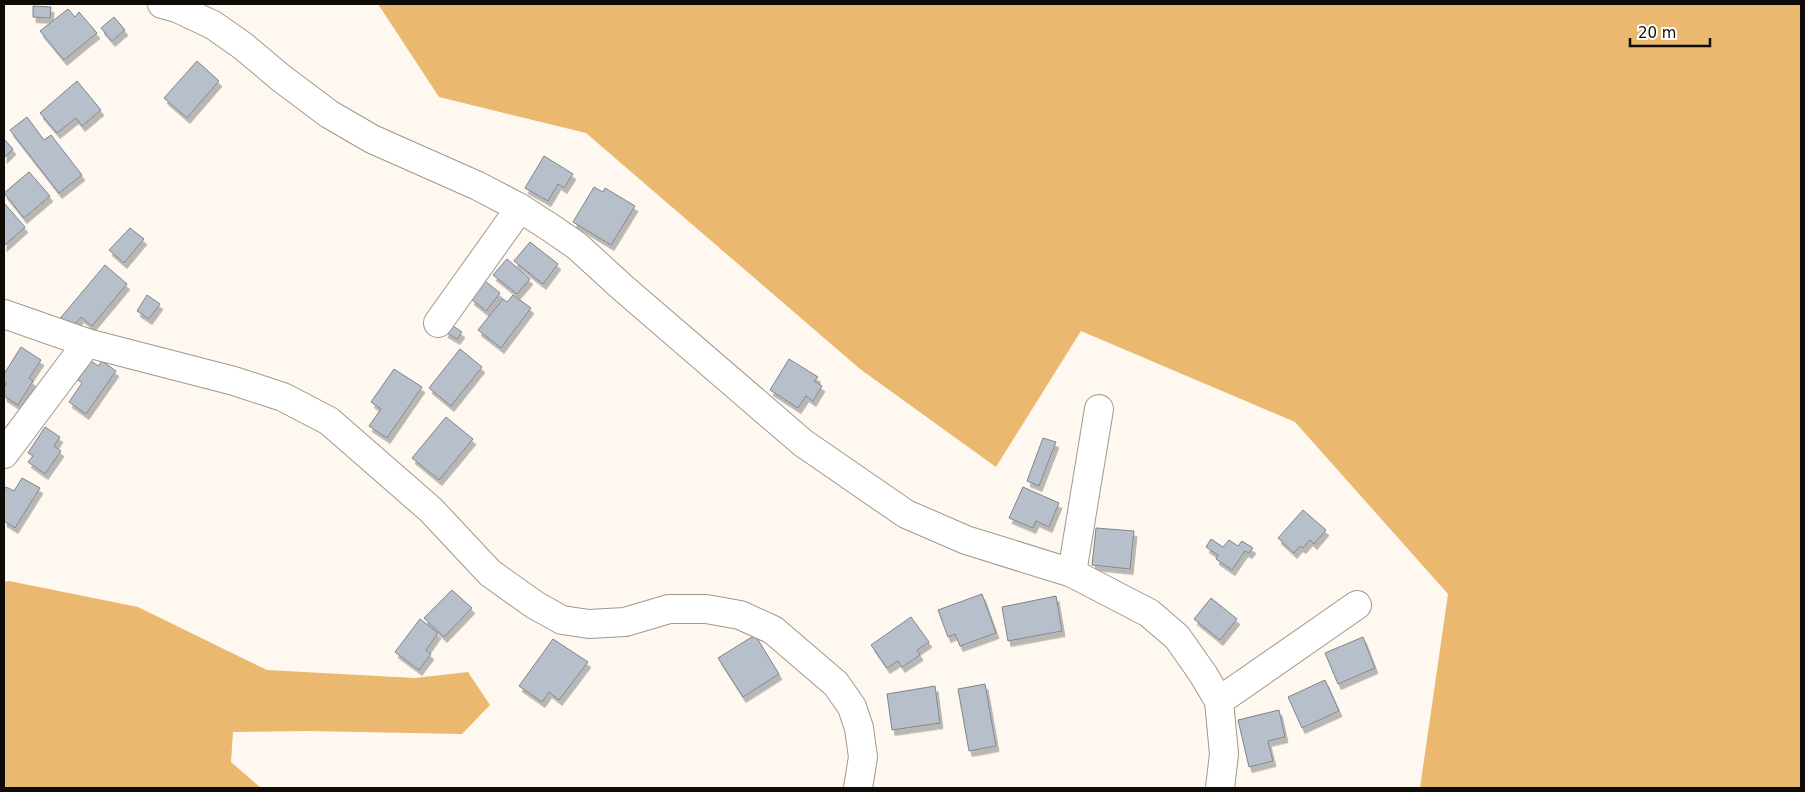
<svg xmlns="http://www.w3.org/2000/svg" width="1805" height="792" viewBox="0 0 1805 792" font-family="'DejaVu Sans',sans-serif">
	<style>
		.forest { fill: #ebb86f }
		.building { fill: #b7bfcb; stroke: #7d8590; filter: url(#shadow) }
		.lines { fill: none; stroke-linecap: round; stroke-linejoin: round }
		.street-casing { stroke: #a0988c; stroke-width: 30 }
		.street { stroke: #fff; stroke-width: 28 }
	</style>
	<defs>
		<filter id="shadow"><feDropShadow dx="3" dy="5.5" stdDeviation="0" flood-color="#0004"/></filter>
	</defs>
	<rect width="100%" height="100%" fill="#fef8f1"/>
	<g class="forest">
		<path d="M378,4h1423v784h-381l28,-194 -153,-172 -214,-91 -85,136 -136,-98 -274,-236 -147,-36z"/>
		<path d="M9,581l129,26 129,63 148,8 53,-6 22,33 -28,29 -154,-3 -75,1 -2,30 30,26h-257v-206z"/>
	</g>
	<g class="building">
		<path d="M33,6l18,1 -1,11 -17,-1z"/>
		<path d="M68,9l7,8 4,-5 18,21 -33,27 -24,-29z"/>
		<path d="M114,17l11,13 -13,11 -11,-13z"/>
		<path d="M197,61l22,20 -32,37 -23,-20z"/>
		<path d="M77,81l24,29 -19,16 -6,-8 -19,15 -17,-20z"/>
		<path d="M27,117l17,23 7,-5 31,40 -23,18 -49,-63z"/>
		<path d="M4,139l9,10 -9,9z"/>
		<path d="M544,156l29,18 -9,14 -6,-4 -10,17 -23,-13z"/>
		<path d="M29,172l21,24 -26,22 -20,-25z"/>
		<path d="M594,187l9,5 2,-4 30,18 -24,39 -38,-23z"/>
		<path d="M4,203l21,24 -21,19z"/>
		<path d="M130,228l14,11 -20,24 -15,-13z"/>
		<path d="M530,242l28,22 -15,20 -29,-23z"/>
		<path d="M507,259l23,20 -13,15 -24,-19z"/>
		<path d="M105,265l22,19 -35,42 -11,-9 -9,10 -15,-5z"/>
		<path d="M485,281l15,12 -14,18 -15,-12z"/>
		<path d="M147,295l13,9 -11,15 -12,-8z"/>
		<path d="M513,295l18,13 -30,40 -23,-18 25,-31 4,3z"/>
		<path d="M450,324l12,8 -5,7 -12,-7z"/>
		<path d="M21,347l20,13 -12,18 4,3 -15,24 -14,-9v-8l2,-5 -2,-1v-8z"/>
		<path d="M460,349l22,18 -31,39 -22,-18z"/>
		<path d="M789,359l29,18 -4,4 8,5 -9,15 -7,-5 -8,12 -28,-18z"/>
		<path d="M91,361l7,5 4,-5 14,10 -30,43 -17,-12 13,-19 -4,-3z"/>
		<path d="M394,369l28,18 -35,51 -18,-12 12,-17 -10,-7z"/>
		<path d="M446,417l27,22 -34,41 -27,-22z"/>
		<path d="M45,427l15,10 -6,9 7,5 -16,23 -17,-12 5,-6 -5,-3z"/>
		<path d="M1043,438l13,4 -17,44 -12,-5z"/>
		<path d="M22,478l18,10 -25,40 -11,-7v-31l2,-3 8,4z"/>
		<path d="M1023,487l36,16 -10,24 -13,-6 -3,7 -24,-10z"/>
		<path d="M1303,510l23,20 -12,14 -4,-4 -7,8 -3,-2 -6,7 -16,-15z"/>
		<path d="M1096,528l38,3 -4,38 -38,-4z"/>
		<path d="M1211,539l12,8 6,-7 9,6 4,-5 11,7 -4,5 -4,-2 -13,19 -16,-11 2,-4 -12,-8z"/>
		<path d="M452,590l20,18 -28,29 -20,-19z"/>
		<path d="M982,594l14,39 -36,13 -5,-12 -7,3 -10,-27z"/>
		<path d="M1056,596l6,35 -54,10 -6,-34z"/>
		<path d="M1211,598l26,21 -17,21 -26,-21z"/>
		<path d="M911,617l18,25 -12,8 3,5 -18,12 -4,-6 -11,7 -16,-23z"/>
		<path d="M420,619l18,14 -12,17 5,4 -12,16 -24,-18z"/>
		<path d="M755,635l24,39 -36,23 -25,-39z"/>
		<path d="M1363,637l12,31 -37,16 -13,-31z"/>
		<path d="M553,639l35,23 -29,38 -10,-8 -7,10 -23,-16z"/>
		<path d="M1325,680l14,31 -37,17 -14,-31z"/>
		<path d="M985,684l11,62 -27,5 -11,-62z"/>
		<path d="M935,686l5,37 -48,7 -5,-36z"/>
		<path d="M1279,710l6,27 -17,4 5,20 -24,6 -11,-47z"/>
	</g>
	<g class="lines">
		<g class="street-casing">
			<g id="street">
				<path d="M162,4l15,4 36,17 30,21 38,32 48,36 43,25 106,47 42,22 31,20 26,18 46,42 180,155 103,71 60,26 106,33 77,40 28,24 26,37 16,27 5,53 -4,34"/>
				<path d="M4,314l83,29 147,38 49,16 46,24 102,89 59,63 45,32 27,15 27,4 36,-2 44,-13h37l34,6 33,15 63,54 16,23 7,21 4,29 -5,31"/>
				<path d="M438,323l82,-115"/>
				<path d="M4,454l83,-111"/>
				<path d="M1072,573l27,-164"/>
				<path d="M1219,701l138,-96"/>
			</g>
		</g>
		<use href="#street" class="street"/>
	</g>
	<rect width="1805" height="792" fill="none" stroke="#0f0c08" stroke-width="10"/>
	<path d="M1630 38v8h80v-8" fill="none" stroke="#0f0c08" stroke-width="2.5"/>
	<text x="1638" y="38" font-size="15" fill="#0f0c08" stroke="#ffffff" stroke-width="4" paint-order="stroke">20 m</text>
</svg>
